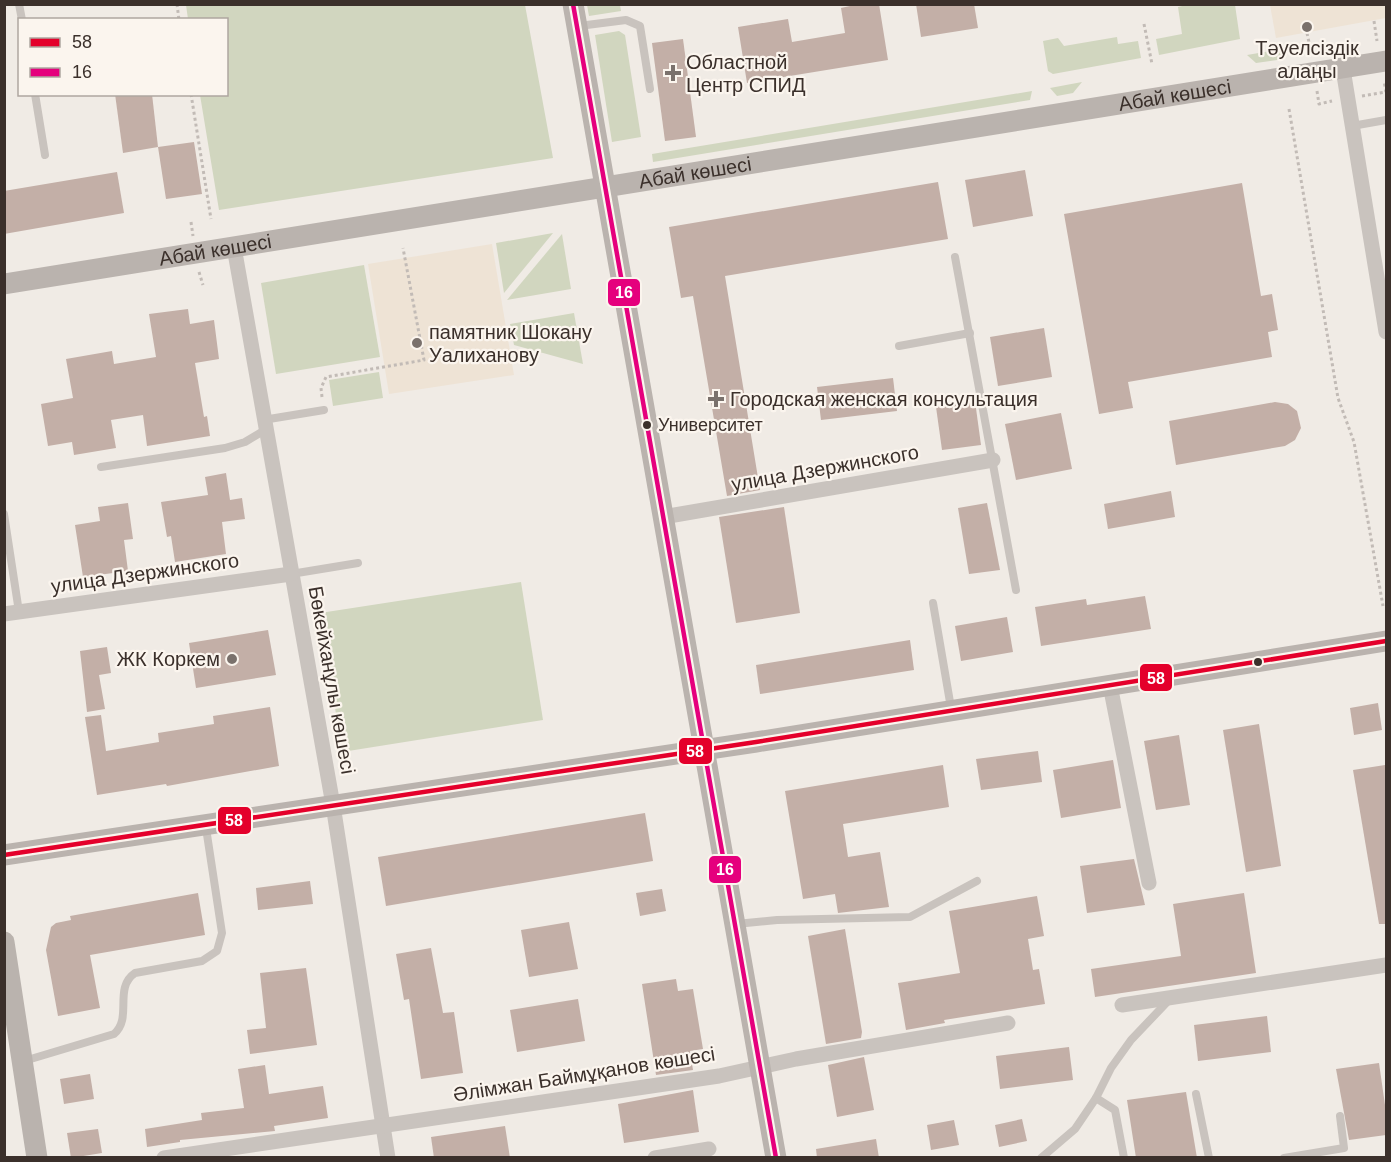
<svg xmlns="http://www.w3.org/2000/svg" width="1391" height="1162" viewBox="0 0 1391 1162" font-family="Helvetica,sans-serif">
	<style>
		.green { fill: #d1d6bf }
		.plaza { fill: #eee3d5 }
		.building { fill: #c3afa7 }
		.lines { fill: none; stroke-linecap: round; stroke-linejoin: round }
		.path { stroke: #c2bbb6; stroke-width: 3; stroke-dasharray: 3 3; stroke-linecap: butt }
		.lane { stroke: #c9c3be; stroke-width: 8 }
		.street { stroke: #c9c3be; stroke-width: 15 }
		.secondary { stroke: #bab3ae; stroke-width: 21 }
		.bus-1-casing { stroke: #fbf5ee; stroke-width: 9 }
		.bus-2-casing { stroke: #fbf5ee; stroke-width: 9 }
		.bus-1 { stroke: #e4002b; stroke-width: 4.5 }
		.bus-2 { stroke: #e5007d; stroke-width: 4.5 }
		.poi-dot { fill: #7a716c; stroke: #fbf5ee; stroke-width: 2 }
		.bus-dot { fill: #3b302b; stroke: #fbf5ee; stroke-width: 2 }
		.labels { text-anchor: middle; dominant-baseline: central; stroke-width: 4.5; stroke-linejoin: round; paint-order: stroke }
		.bus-label { font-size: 18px; fill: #3b302b; stroke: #fbf5ee; text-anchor: start }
		.poi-label { font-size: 20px; fill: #3b302b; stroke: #fbf5ee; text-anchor: start }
		.street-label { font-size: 20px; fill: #3b302b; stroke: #fbf5ee }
		.line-badge { stroke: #fbf5ee; stroke-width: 2 }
		.badge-label { font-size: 16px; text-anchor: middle; font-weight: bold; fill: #fff }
	</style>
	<rect width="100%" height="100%" fill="#f0ebe5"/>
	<g class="green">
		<path d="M1191,4l44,1 5,34 -81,16 -3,-16 26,-5 -4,-27z"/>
		<path d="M186,5h339l28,153 -334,52 -19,-115 26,-1v-74l-38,-1z"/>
		<path d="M587,5h33l1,6 -32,5z"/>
		<path d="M619,31l6,4 16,102 -29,5 -17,-107z"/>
		<path d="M1117,37l1,7 20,-3 3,17 -88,16 -5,-3 -5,-30 15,-3 6,8z"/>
		<path d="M1282,49l2,10 -28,4 -9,-8z"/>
		<path d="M1082,82l-9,11 -16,3 -7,-8z"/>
		<path d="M1032,91l-2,9 -377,62 -1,-8z"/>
		<path d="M553,233l-49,60 -8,-50z"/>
		<path d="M562,234l9,55 -64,11z"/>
		<path d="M364,265l16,92 -104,17 -15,-91z"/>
		<path d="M574,313l9,51 -69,-19 -4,-21z"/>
		<path d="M379,372l4,26 -50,8 -4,-26z"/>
		<path d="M521,582l22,138 -201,32 -22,-139z"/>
	</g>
	<g class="plaza">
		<path d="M1270,5h116v13l-110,20z"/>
		<path d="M492,244l22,131 -125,19 -21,-130z"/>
	</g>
	<g class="building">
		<path d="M859,4h20l9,56 -141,23 -9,-56 50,-8 4,23 53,-9 -4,-25z"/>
		<path d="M916,4h58l4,24 -57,9z"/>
		<path d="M683,39l13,98 -31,4 -13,-98z"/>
		<path d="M115,94h37l6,53 -35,6z"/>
		<path d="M194,142l8,52 -36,5 -8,-52z"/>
		<path d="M1025,170l8,46 -60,11 -8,-47z"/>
		<path d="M117,172l7,41 -120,21v-43z"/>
		<path d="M938,182l10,57 -223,37 35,214 -33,6 -34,-200 -12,2 -12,-71z"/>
		<path d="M1242,183l19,113 11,-2 6,36 -10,2 4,25 -144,25 5,26 -34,6 -35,-200z"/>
		<path d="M188,309l2,15 24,-4 5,39 -24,4 9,54 3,-1 3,20 -63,10 -4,-31 -32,5 5,28 -42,7 -2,-13 -24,4 -7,-42 32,-6 -7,-39 46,-8 2,13 42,-7 -7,-43z"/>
		<path d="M1044,328l8,49 -54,9 -8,-49z"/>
		<path d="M893,378l4,33 -76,9 -4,-33z"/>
		<path d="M975,401l6,44 -39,5 -6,-43z"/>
		<path d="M1275,402l13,2 9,7 4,17 -6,12 -10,6 -109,19 -7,-44z"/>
		<path d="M1061,413l11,56 -56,11 -11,-56z"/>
		<path d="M226,473l4,27 12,-2 3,21 -23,3 4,32 -51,8 -4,-26 -4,1 -6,-35 47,-7 -3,-18z"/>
		<path d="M1171,491l4,26 -67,12 -4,-25z"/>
		<path d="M128,503l5,36 -9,1 4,31 -45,6 -8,-52 25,-4 -2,-14z"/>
		<path d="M987,503l13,67 -31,4 -11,-66z"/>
		<path d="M784,507l16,106 -64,10 -17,-106z"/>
		<path d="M1145,596l6,33 -110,17 -6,-39 51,-8 1,6z"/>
		<path d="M1007,617l6,35 -52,9 -6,-35z"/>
		<path d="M268,630l8,45 -80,13 -7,-45z"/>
		<path d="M910,640l4,30 -154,24 -4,-29z"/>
		<path d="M107,647l4,26 -12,2 6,34 -18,3 -7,-61z"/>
		<path d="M1378,703l4,27 -28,5 -4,-27z"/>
		<path d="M270,707l9,59 -112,20 -1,-2 -69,11 -12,-78 16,-2 5,36 53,-9 -1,-9 56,-9 -1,-8z"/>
		<path d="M1259,724l22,142 -35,6 -23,-142z"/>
		<path d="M1179,735l11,70 -34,5 -12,-69z"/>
		<path d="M1038,751l4,31 -61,8 -5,-31z"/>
		<path d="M1113,760l8,48 -60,10 -8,-48z"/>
		<path d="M943,765l6,42 -106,17 5,33 32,-5 9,55 -51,6 -3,-19 -32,5 -18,-108z"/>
		<path d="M1385,765l1,159h-7l-26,-154z"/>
		<path d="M645,813l8,48 -267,45 -8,-49z"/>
		<path d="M1134,859l11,46 -58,8 -7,-47z"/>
		<path d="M310,881l3,23 -55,6 -2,-22z"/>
		<path d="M662,889l4,22 -26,5 -4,-23z"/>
		<path d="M198,893l7,42 -115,20 10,53 -42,8 -12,-66 5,-23 5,-4 15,-3 -1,-4z"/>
		<path d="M1244,893l12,80 -161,24 -4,-28 90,-13 -8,-52z"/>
		<path d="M1037,896l7,40 -16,3 5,31 6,-1 6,35 -101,16 1,3 -39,7 -8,-47 62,-10 -11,-62z"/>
		<path d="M569,922l9,47 -49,8 -8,-47z"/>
		<path d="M845,929l17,103 -1,6 -35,6 -18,-108z"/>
		<path d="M431,948l12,65 11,-1 9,61 -42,6 -12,-80 -5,1 -8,-46z"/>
		<path d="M306,968l11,77 -67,9 -3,-24 19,-2 -6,-55z"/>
		<path d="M676,979l2,12 15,-2 10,60 -13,2 3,19 -37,5 -14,-91z"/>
		<path d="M578,999l7,42 -68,11 -7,-42z"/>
		<path d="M1267,1016l4,36 -73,9 -4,-36z"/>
		<path d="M1069,1047l4,33 -73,9 -4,-33z"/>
		<path d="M864,1057l10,53 -37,7 -9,-52z"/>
		<path d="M1379,1063l7,49v23l-37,5 -13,-71z"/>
		<path d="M265,1065l4,29 54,-8 5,32 -54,8 1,5 -95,9v2l-33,5 -2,-18 57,-9 -1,-7 43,-5 -6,-39z"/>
		<path d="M90,1074l4,25 -30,5 -4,-25z"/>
		<path d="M693,1090l6,42 -75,11 -6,-39z"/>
		<path d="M1186,1092l11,66h-61l-9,-58z"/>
		<path d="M1022,1119l5,22 -28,6 -4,-22z"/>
		<path d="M954,1120l5,25 -28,5 -4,-25z"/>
		<path d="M505,1126l5,32h-76l-3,-21z"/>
		<path d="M98,1129l4,24 -31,5 -4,-25z"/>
		<path d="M876,1139l3,19h-62l-1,-9z"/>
	</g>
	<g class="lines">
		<g class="path">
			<path d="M177,4l2,16"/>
			<path d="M1374,21l3,20"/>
			<path d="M1144,24l8,40"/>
			<path d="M1307,33l4,19"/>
			<path d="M1317,91l2,13 13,-3"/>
			<path d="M191,94l20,125"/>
			<path d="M1362,96l24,-4 -2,-11"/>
			<path d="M1289,109l49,289 16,44 29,164"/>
			<path d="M191,222l2,14"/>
			<path d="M199,272l4,13"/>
			<path d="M322,397l-1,-9 5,-11 98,-17 -21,-112"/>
		</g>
		<g class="lane">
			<path d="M19,4l3,16"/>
			<path d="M579,26l47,-6 14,6 10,63"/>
			<path d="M35,94l10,61"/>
			<path d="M1352,126l34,-6"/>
			<path d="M955,257l61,333"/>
			<path d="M899,346l71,-13"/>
			<path d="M263,420l61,-10"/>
			<path d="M101,467l124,-19 20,-6 20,-12"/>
			<path d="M4,514l15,98"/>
			<path d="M291,574l67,-11"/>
			<path d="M933,603l18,105"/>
			<path d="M736,924l41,-4 133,-3 67,-36"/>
			<path d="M24,1061l90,-27c19,-16 -1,-46 21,-61l67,-12 15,-10 5,-18 -16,-105"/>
			<path d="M1196,1094l13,64"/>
			<path d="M1096,1098l19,12 9,48"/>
			<path d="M1041,1158l34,-29 21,-31 15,-30 20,-28 39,-41"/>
			<path d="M1284,1158l60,-10 -4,-32"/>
		</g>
		<g class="street">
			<path d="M1343,69l43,263"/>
			<path d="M234,247l99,558 55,353"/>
			<path d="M663,517l330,-57"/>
			<path d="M4,614l287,-40"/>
			<path d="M1110,685l39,198"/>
			<path d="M1122,1005l264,-40"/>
			<path d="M164,1158l555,-82 77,-17 212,-36"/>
			<path d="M655,1158l54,-9"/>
		</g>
		<g class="secondary">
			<path d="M573,4l203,1154"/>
			<path id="s1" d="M4,284l1382,-223"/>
			<path d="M4,855l752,-113 630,-101"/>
			<path d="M4,942l33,216"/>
		</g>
		<g class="bus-1-casing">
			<path id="bus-1" d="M4,855l752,-113 630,-101"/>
		</g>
		<g class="bus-2-casing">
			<path id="bus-2" d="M573,4l203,1154"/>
		</g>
		<use href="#bus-1" class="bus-1"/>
		<use href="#bus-2" class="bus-2"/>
	</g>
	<g class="poi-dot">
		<circle cx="1307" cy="27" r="6"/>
		<path d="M670 64h6v6h6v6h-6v6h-6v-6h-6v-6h6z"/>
		<circle cx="417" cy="343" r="6"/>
		<path d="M713 390h6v6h6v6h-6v6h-6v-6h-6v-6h6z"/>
		<circle cx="232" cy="659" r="6"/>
	</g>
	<g class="bus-dot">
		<circle cx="647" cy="425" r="5"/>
		<circle cx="1258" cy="662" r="5"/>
	</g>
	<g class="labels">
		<g class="bus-label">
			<text x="658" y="425">Университет</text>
		</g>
		<g class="poi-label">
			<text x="1307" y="48" text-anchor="middle">Тәуелсіздік<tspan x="1307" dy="23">алаңы</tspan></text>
			<text x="686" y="62">Областной<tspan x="686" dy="23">Центр СПИД</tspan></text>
			<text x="429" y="332">памятник Шокану<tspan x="429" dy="23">Уалиханову</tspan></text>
			<text x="730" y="399">Городская женская консультация</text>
			<text x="220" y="659" text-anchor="end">ЖК Коркем</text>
		</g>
		<g class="street-label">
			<text stroke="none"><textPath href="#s1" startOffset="1186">Абай көшесі</textPath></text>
			<text stroke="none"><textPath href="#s1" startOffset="700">Абай көшесі</textPath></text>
			<text stroke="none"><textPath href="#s1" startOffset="214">Абай көшесі</textPath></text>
			<text transform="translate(825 468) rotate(-10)">улица Дзержинского</text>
			<text transform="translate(145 573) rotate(-8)">улица Дзержинского</text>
			<text transform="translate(332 680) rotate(80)">Бөкейханұлы көшесі</text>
			<text transform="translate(584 1074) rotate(-9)">Әлімжан Баймұқанов көшесі</text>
		</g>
	</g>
	<g class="line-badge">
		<rect x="607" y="278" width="34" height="29" rx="6" fill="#e5007d"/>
		<rect x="1139" y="663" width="34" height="29" rx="6" fill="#e4002b"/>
		<rect x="678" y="737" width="35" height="28" rx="6" fill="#e4002b"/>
		<rect x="217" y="806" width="35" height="29" rx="6" fill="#e4002b"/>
		<rect x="708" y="855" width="34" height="29" rx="6" fill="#e5007d"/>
	</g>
	<g class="badge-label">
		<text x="624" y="298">16</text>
		<text x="1156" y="684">58</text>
		<text x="695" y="757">58</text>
		<text x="234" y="826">58</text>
		<text x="725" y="875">16</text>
	</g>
	<rect width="1391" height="1162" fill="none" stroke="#3b302b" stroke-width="12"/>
	<rect x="18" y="18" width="210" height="78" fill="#fbf5ee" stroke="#aea6a0" stroke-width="1.5"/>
	<rect x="30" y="38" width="30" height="9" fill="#e4002b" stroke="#aea6a0" stroke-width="1.5"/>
	<text x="72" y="48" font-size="18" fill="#3b302b">58</text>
	<rect x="30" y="68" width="30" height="9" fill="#e5007d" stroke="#aea6a0" stroke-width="1.5"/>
	<text x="72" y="78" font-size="18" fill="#3b302b">16</text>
</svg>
